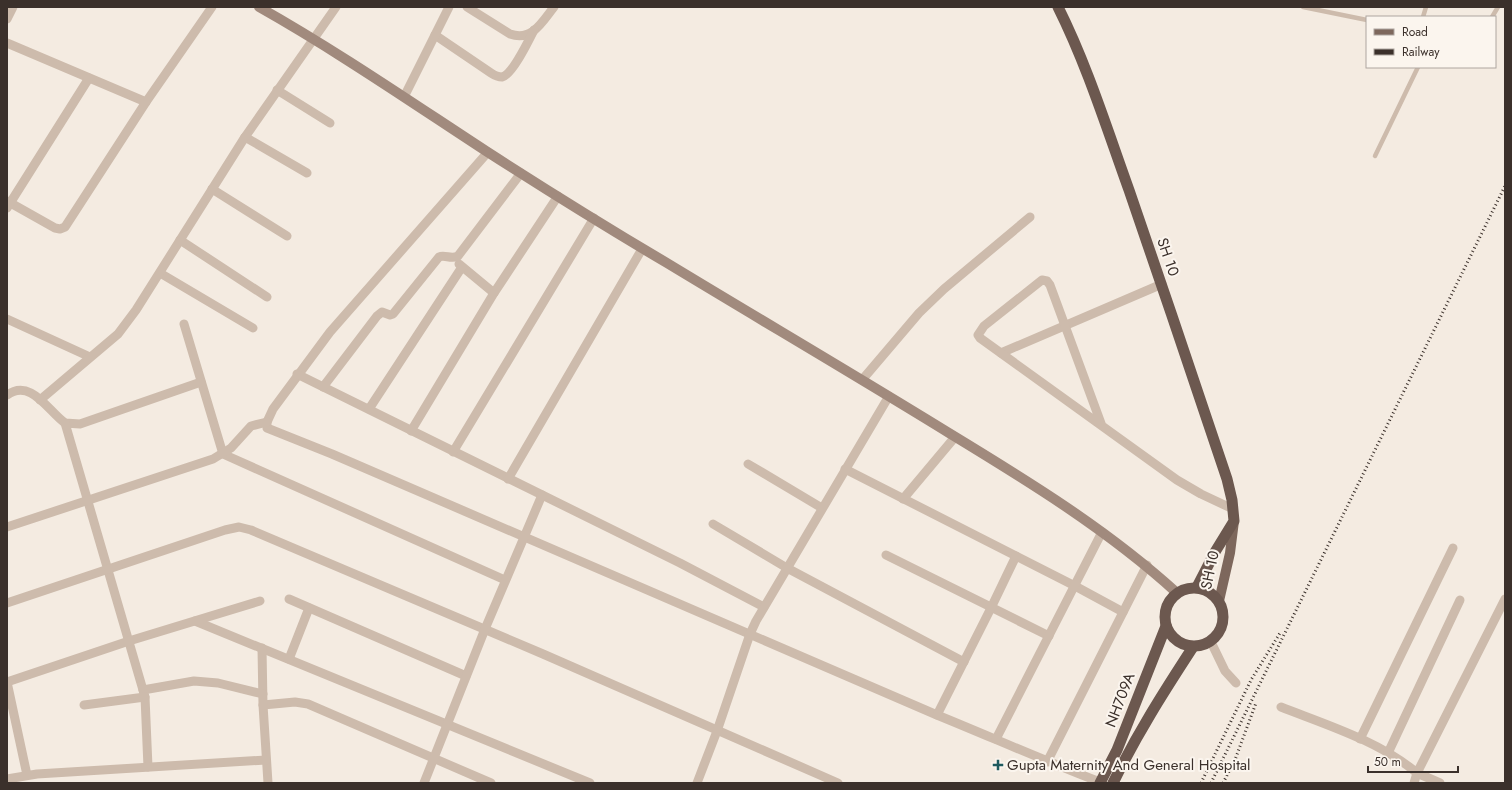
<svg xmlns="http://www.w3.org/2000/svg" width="1512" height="790" viewBox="0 0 1512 790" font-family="Jost,sans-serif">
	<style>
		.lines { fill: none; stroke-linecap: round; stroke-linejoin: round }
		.service { stroke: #cdbbac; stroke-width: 4.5 }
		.minor { stroke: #cdbbac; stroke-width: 9 }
		.secondary { stroke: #a18a7d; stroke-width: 10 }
		.primary { stroke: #7d675c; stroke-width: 10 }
		.trunk { stroke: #6c584f; stroke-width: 11 }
		.rail { stroke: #3b302b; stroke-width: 3; stroke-dasharray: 1 3; stroke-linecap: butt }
		.poi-dot { fill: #1f5a5e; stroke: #fbf5ee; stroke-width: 1.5 }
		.labels { text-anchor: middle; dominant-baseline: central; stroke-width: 4; stroke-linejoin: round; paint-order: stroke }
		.street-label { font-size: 15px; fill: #3b302b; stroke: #fbf5ee }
		.poi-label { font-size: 15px; fill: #3b302b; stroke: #fbf5ee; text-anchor: start }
	</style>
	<rect width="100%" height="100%" fill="#f4ebe1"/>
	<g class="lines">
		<g class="service">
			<path d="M1303,7l64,13"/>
			<path d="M1423,17l3,-10"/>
			<path d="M1492,17l6,-10"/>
			<path d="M1375,156l43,-89"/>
		</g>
		<g class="minor">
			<path d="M467,7l43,27c22,8 32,-12 44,-27"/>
			<path d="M7,19l6,-12"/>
			<path d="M435,35l56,38c3,2 7,4 11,4 10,-2 27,-37 32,-47"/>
			<path d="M7,43l139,59"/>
			<path d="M277,90l53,33"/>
			<path d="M404,97l45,-90"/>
			<path d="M245,137l62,36"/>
			<path d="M488,152l-158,180 -57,77 -6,13v6l65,26 605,261c54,22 108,46 163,67"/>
			<path d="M212,189l75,47"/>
			<path d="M7,201l48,27 5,1 5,-2 81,-125 66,-95"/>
			<path d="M7,208l82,-130"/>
			<path d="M180,240l87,57"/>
			<path d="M459,264l35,29"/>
			<path d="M160,273l93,55"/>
			<path d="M7,319l83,38"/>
			<path d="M184,324l39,130 282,126"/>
			<path d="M1001,353l161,-69"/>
			<path d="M297,374l383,189 84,44"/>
			<path d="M862,380l57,-67 25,-24 86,-72"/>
			<path d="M323,387l54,-71 5,-4 8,3 3,-1 46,-57c6,-3 12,3 19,-1l63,-83"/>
			<path d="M7,395c24,-17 41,16 58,28l15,1 121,-42"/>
			<path d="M40,400l78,-66 18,-24 109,-173 91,-130"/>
			<path d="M369,409l93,-142"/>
			<path d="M65,423l78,267 2,7 3,70"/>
			<path d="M1102,426l-52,-141 -3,-4 -5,-1 -58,46 -6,9 2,3 197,142 24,14 32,15"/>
			<path d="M411,431l83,-138 64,-97"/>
			<path d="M453,452l141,-234"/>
			<path d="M748,464l74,44"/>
			<path d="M845,469l230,117 48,26"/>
			<path d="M508,479l134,-230"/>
			<path d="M903,499l52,-62"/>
			<path d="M713,524l74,44 177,94"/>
			<path d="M7,527l206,-68 18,-11 20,-22 16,-4"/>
			<path d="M886,555l163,81"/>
			<path d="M289,599l177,77"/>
			<path d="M7,603l218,-73 14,-3 12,3 292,124 295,129"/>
			<path d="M195,621l395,162"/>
			<path d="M1211,642l14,29 11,12"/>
			<path d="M262,648l1,57 5,78"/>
			<path d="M289,659l20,-51"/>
			<path d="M7,682l122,-41 131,-40"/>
			<path d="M7,682l20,93"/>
			<path d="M143,690l51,-9 24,2 45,11"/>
			<path d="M84,705l61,-8"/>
			<path d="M263,705l32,-3 13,2 183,79"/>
			<path d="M1281,707c46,18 98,34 136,66l-3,10"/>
			<path d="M937,715l54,-107 25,-52"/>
			<path d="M996,739l106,-207"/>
			<path d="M1360,739l93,-191"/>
			<path d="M1388,753l72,-153"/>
			<path d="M1047,762l100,-197"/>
			<path d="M7,779l30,-5 229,-14"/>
			<path d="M424,783l61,-154 57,-134"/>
			<path d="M697,783l20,-52 33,-97 6,-13 133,-225"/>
			<path d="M1440,783l-23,-10 88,-174"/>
		</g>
		<path class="secondary" d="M259,7c78,44 152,95 227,144 59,38 120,76 181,112 94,57 188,112 282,170 79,48 159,97 228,160"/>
		<path class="primary" d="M1219,601l11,-48 4,-32"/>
		<g class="trunk">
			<path d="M1058,7c29,58 49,122 71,183 33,96 66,193 98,289l5,21 2,21 -19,31 -18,35"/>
			<circle cx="1194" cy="617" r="29"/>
			<path d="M1100,783l17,-33 49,-124"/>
			<path d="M1113,783c24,-49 50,-90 80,-136"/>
		</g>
		<g class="rail">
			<path d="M1201,783l50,-103 29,-47"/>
			<path d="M1211,783l294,-597"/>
			<path d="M1223,783l12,-23 21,-57"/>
		</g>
	</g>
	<path class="poi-dot" d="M996 759h4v4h4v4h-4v4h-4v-4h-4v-4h4z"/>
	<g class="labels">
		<g class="street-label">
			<text transform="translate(1168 257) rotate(71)">SH 10</text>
			<text transform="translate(1210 570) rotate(-78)">SH 10</text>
			<text transform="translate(1120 700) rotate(-69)">NH709A</text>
		</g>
		<g class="poi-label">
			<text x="1007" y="765">Gupta Maternity And General Hospital</text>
		</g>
	</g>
	<rect width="1512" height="790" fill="none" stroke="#3b302b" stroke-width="16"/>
	<rect x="1366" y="16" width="130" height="52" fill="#fbf5ee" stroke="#aea6a0"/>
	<rect x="1374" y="29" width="20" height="6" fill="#7d675c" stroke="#aea6a0"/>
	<text x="1402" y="36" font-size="12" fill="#3b302b">Road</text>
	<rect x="1374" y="49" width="20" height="6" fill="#3b302b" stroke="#aea6a0"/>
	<text x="1402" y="56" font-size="12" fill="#3b302b">Railway</text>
	<path d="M1368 766v6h90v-6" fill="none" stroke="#3b302b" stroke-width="2"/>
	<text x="1374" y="766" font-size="12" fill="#3b302b" stroke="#fbf5ee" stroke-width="3" paint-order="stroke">50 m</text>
</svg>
